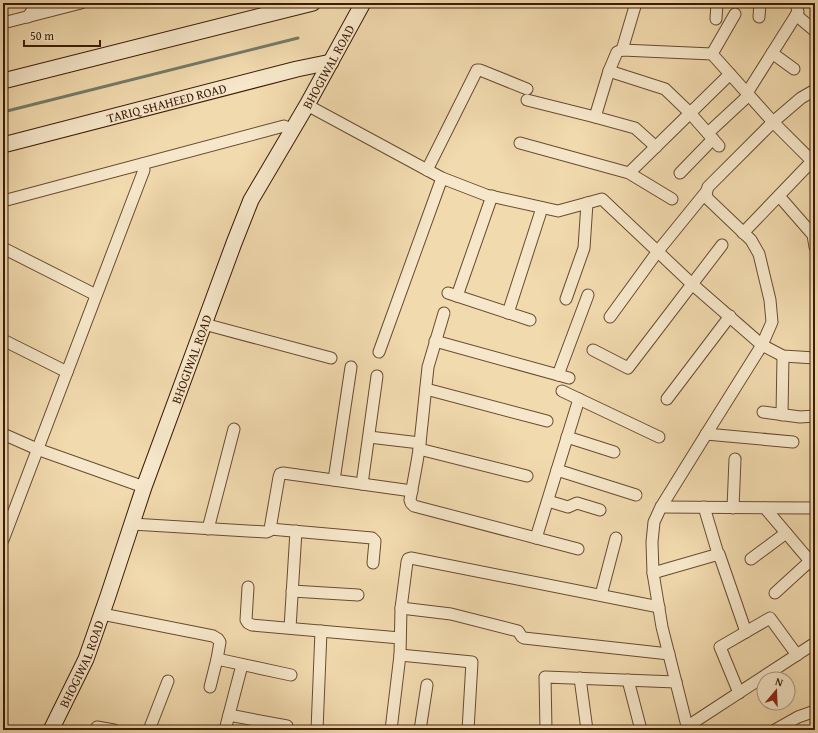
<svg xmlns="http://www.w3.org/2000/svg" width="818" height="733" viewBox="0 0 818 733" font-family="'Gentium Book Plus',serif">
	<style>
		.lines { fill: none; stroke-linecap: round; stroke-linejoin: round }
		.stream { stroke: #757b6a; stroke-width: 3 }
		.minor-casing { stroke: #694b30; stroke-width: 13 }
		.secondary-casing { stroke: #3c1b06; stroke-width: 17 }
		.minor { stroke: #f6e7ca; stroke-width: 11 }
		.secondary { stroke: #f6e7ca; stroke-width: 15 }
		.labels { text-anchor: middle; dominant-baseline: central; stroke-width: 3; stroke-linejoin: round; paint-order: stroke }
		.street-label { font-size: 13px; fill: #3c1b06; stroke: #f6e7ca }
	</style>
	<rect width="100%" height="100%" fill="#f1daae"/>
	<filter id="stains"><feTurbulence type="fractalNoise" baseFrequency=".005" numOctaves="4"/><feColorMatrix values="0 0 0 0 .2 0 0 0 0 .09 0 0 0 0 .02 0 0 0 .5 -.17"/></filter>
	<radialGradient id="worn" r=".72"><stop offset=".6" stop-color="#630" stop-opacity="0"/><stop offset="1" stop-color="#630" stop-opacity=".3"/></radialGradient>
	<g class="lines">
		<path class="stream" d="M3,112l295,-74"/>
		<g class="minor-casing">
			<g id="minor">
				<path d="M796,15l19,16"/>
				<path d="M28,17l9,-14"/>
				<path d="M759,17l1,-14"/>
				<path d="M716,19l1,-16"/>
				<path d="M3,23l78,-20"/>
				<path d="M622,50l14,-47"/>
				<path d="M772,53l22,16"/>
				<path d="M712,54l23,-40"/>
				<path d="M609,71l56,18 25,24 29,33"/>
				<path d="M747,93l51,-81 -2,-9"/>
				<path d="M527,100l68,17"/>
				<path d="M307,105l135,73 44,17 72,16 44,-12 90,85 70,61 21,11 32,2"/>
				<path d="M708,133l41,-38"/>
				<path d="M520,143l109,30 43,26"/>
				<path d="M656,147l-21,-19 -40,-11 14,-46 8,-19 5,-2 90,4 61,68 42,42"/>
				<path d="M427,170l50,-100h3l47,19"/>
				<path d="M629,173l101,-99"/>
				<path d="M680,173l33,-34"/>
				<path d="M779,196l34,39 2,12"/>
				<path d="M3,201l281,-75 8,4"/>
				<path d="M743,233l72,-75"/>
				<path d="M3,248l93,47"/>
				<path d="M448,293l82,27"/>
				<path d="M457,296l35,-100"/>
				<path d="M566,299l18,-51 3,-45"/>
				<path d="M508,313l34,-105"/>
				<path d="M610,317l48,-66 48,-59"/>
				<path d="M204,324l127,34"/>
				<path d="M3,340l64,32"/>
				<path d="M435,341l134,37"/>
				<path d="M593,350l35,18 94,-123"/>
				<path d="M379,352l63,-174"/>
				<path d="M558,375l30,-80"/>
				<path d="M426,389l121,32"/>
				<path d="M562,391l97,46"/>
				<path d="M667,399l63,-83"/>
				<path d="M763,412l37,5 15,-1"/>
				<path d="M782,415l1,-59"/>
				<path d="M3,434l34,15 107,38"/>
				<path d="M706,434l87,8"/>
				<path d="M369,437l51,6 -3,19 -7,38 1,3 3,3 164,43"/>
				<path d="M567,437l47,15"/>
				<path d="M420,443l8,-76 16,-54"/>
				<path d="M419,449l108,27"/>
				<path d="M557,470l79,25"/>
				<path d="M334,480l17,-113"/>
				<path d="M362,484l15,-108"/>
				<path d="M548,501l20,6 9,-4 23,7"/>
				<path d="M661,507l154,1"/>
				<path d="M704,507l15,50"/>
				<path d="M733,508l2,-49"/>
				<path d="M765,508l50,59"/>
				<path d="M132,524l134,8 3,-1 1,-2 9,-52 1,-3 3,-1 129,18"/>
				<path d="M208,529l26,-100"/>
				<path d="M270,529l102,9 3,3 -2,22"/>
				<path d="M536,538l43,-139"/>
				<path d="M3,540l141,-370 -1,-6"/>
				<path d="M751,559l35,-26"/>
				<path d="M653,573l66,-19 27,78"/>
				<path d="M248,587l-2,33 2,3 4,2 148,13"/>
				<path d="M292,591l66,4"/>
				<path d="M775,593l35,-32"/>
				<path d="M601,595l15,-57"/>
				<path d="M401,608l50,6 67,17 4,6 2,1 145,16"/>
				<path d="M102,614l111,22 5,3 2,3 -3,17 -7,28"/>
				<path d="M290,628l6,-97"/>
				<path d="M400,655l72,7 -4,68"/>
				<path d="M217,659l74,16"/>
				<path d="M580,678l7,52"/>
				<path d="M628,680l13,50"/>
				<path d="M739,693l-19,-46 50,-29 27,37"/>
				<path d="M229,715l58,11"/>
				<path d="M688,726l127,-83"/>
				<path d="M97,727l17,3"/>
				<path d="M149,730l19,-49"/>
				<path d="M225,730l17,-65"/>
				<path d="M317,730l4,-99"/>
				<path d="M391,730l9,-75 1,-47 6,-46 1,-3 3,-1 248,49"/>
				<path d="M420,730l7,-45"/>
				<path d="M546,730l-1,-53 131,5"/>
				<path d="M688,730l-26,-103 -9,-54 -1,-31 2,-20 7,-15 49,-79 52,-83 10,-23 -2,-22 -11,-46 -8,-14 -43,-41 -2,-5 2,-7 65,-65 28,-24 14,-8"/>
				<path d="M775,730l23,-13 17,-6"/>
			</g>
		</g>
		<g class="secondary-casing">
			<g id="secondary">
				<path d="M3,81l310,-78"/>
				<path id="s1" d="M3,145l294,-76 34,-7"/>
				<path id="s2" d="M51,730l35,-71 22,-63 36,-109 90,-244 17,-43 56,-95 56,-102"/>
			</g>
		</g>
		<use href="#minor" class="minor"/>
		<use href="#secondary" class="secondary"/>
	</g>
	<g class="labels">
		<g class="street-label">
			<text stroke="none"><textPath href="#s2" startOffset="721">BHOGIWAL ROAD</textPath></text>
			<text stroke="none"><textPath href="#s1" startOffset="169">TARIQ SHAHEED ROAD</textPath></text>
			<text stroke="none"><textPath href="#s2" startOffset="397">BHOGIWAL ROAD</textPath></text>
			<text stroke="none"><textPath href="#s2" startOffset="73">BHOGIWAL ROAD</textPath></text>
		</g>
	</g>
	<rect width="818" height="733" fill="none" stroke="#f1daae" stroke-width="16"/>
	<rect x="4" y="4" width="810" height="725" fill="none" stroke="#3c1b06" stroke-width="2"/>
	<rect x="8" y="8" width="802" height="717" fill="none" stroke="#3c1b06"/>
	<g transform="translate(776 691) rotate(19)"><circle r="19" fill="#f6e7ca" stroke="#ac957c"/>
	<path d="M0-3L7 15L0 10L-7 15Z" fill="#8f2418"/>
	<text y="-6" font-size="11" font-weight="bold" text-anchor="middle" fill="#3c1b06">N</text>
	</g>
	<path d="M24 40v6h76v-6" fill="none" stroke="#3c1b06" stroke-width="2"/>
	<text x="30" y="40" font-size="12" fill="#3c1b06" stroke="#f6e7ca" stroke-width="3" paint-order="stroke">50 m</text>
	<rect width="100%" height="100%" filter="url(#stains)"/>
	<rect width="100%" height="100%" fill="url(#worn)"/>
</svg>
